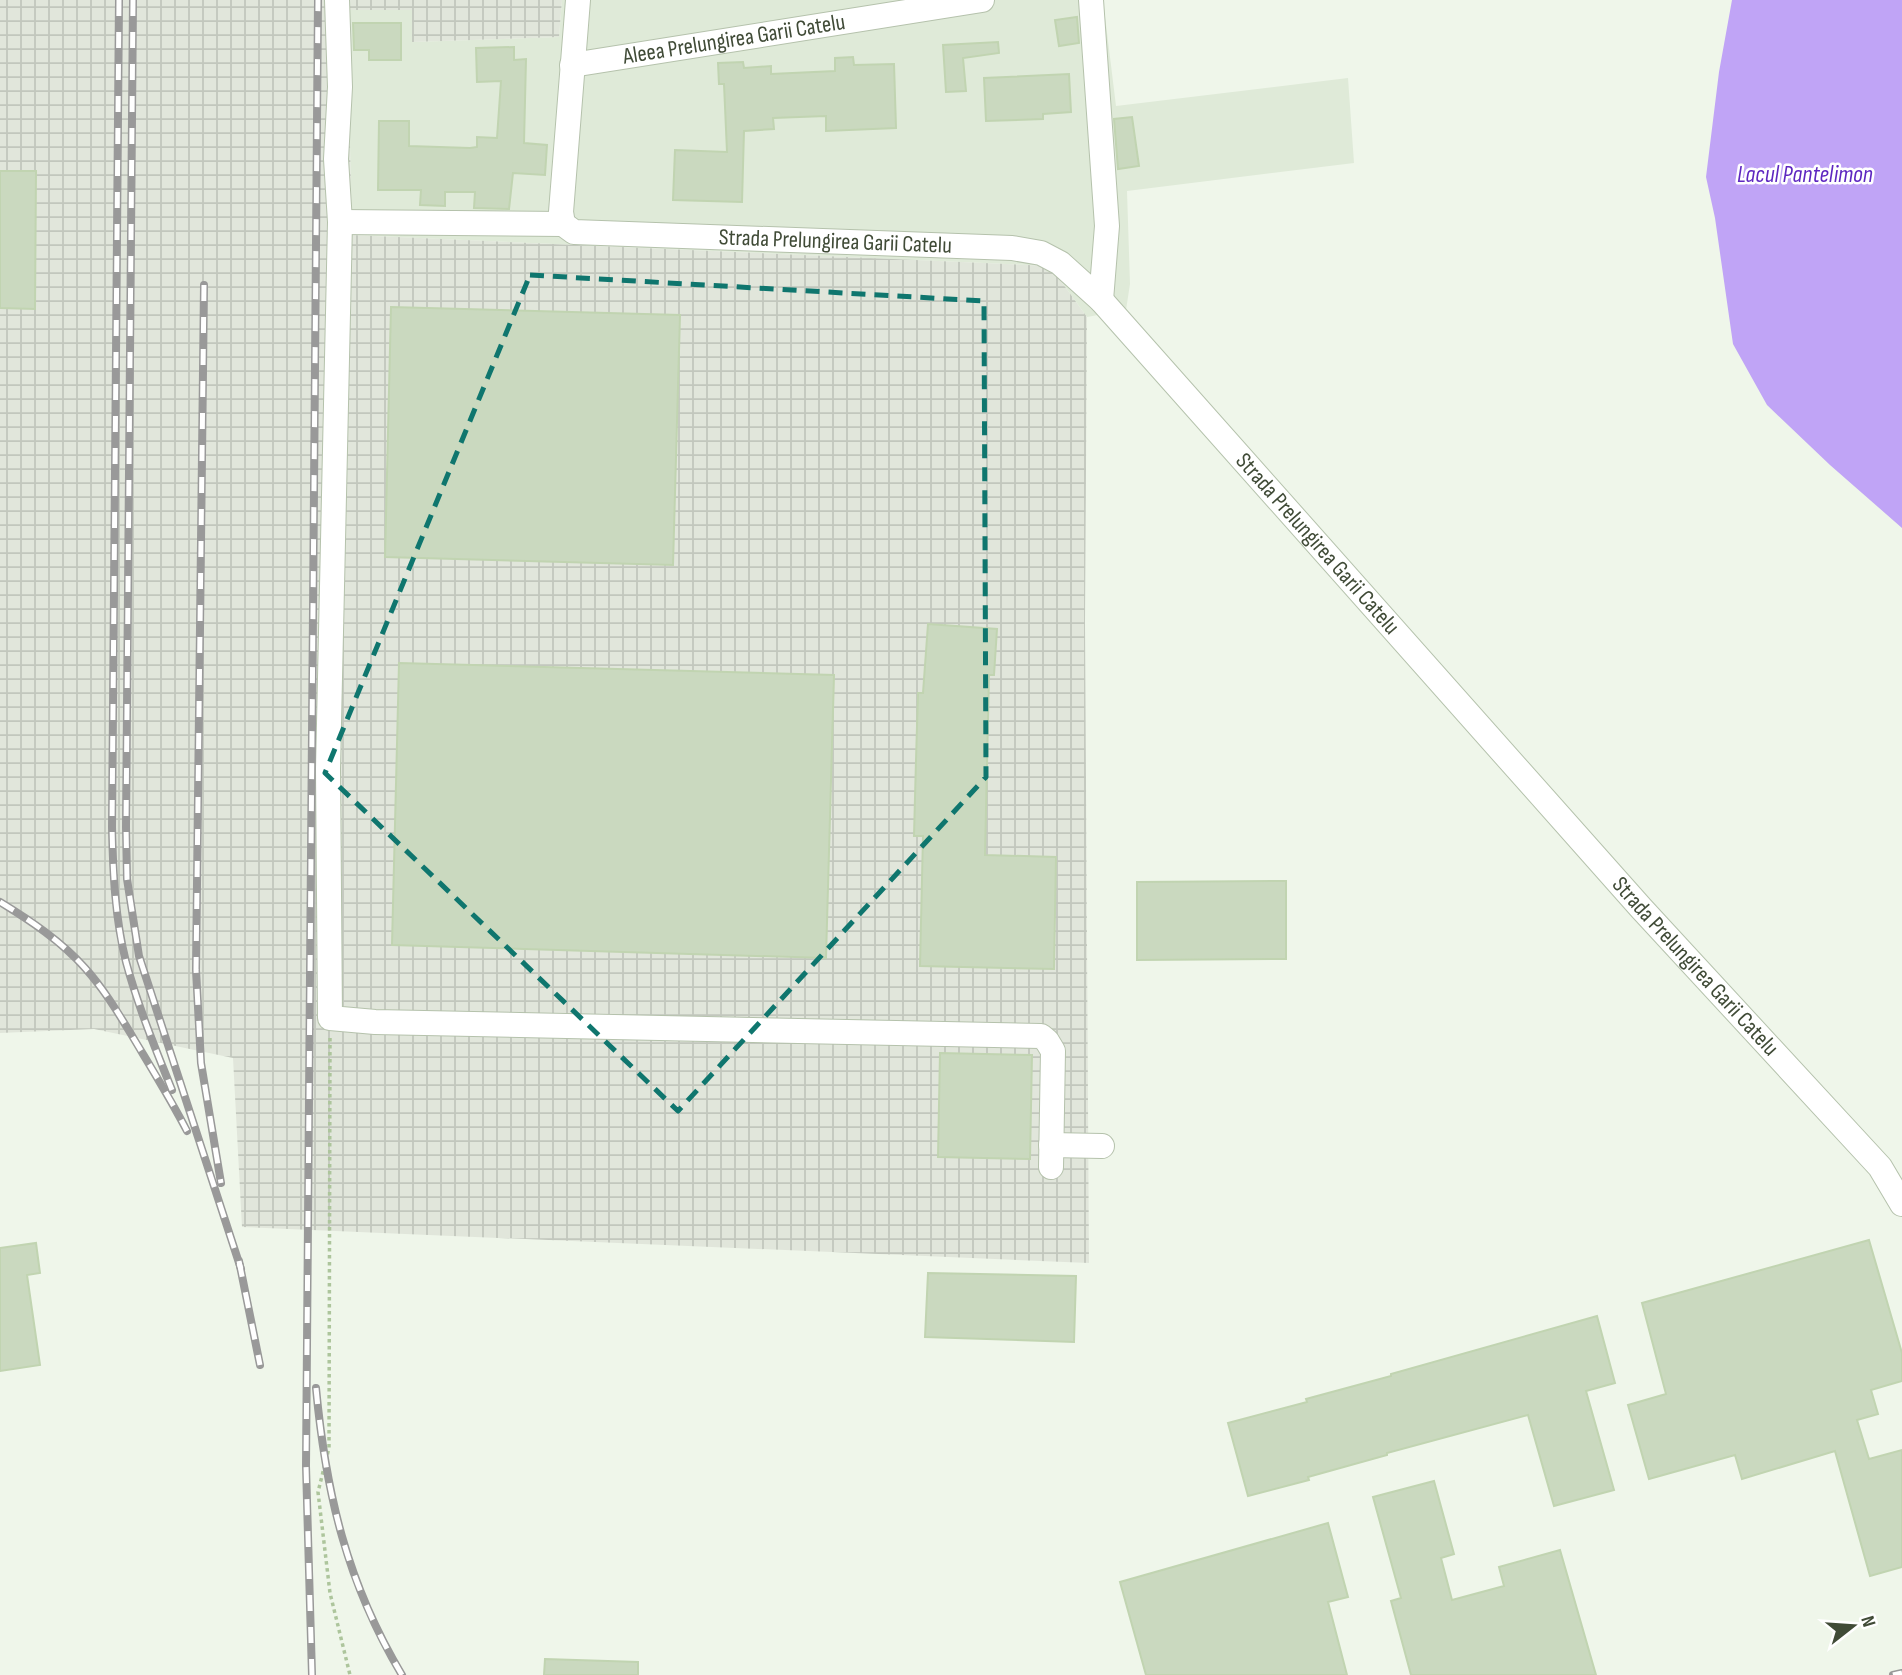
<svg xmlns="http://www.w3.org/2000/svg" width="1902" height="1675" viewBox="0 0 1902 1675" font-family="'Sofia Sans Condensed',sans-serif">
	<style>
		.residential { fill: #dfead8 }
		.industrial { fill: url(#industrial-grid) }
		.water { fill: #c0a4f6 }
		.building { fill: #cad9bf; stroke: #c1d4b1; stroke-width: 2 }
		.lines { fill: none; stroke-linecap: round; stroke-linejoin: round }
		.minor-casing { stroke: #b5c2ac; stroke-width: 26 }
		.path { stroke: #adc59c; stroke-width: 3.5; stroke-dasharray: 3.5 3.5; stroke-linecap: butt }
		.minor { stroke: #fff; stroke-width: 24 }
		.rail-casing { stroke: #999; stroke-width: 8 }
		.rail { stroke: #fff; stroke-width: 5; stroke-dasharray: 16; stroke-linecap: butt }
		.marked { fill: none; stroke: #0f766e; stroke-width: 5; stroke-dasharray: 14 9; stroke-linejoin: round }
		.labels { text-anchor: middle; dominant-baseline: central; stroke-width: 5; stroke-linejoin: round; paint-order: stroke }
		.street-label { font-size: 23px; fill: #404b37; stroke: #fff }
		.water-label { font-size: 24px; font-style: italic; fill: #5e27c0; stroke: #fff }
	</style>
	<defs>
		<pattern id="industrial-grid" width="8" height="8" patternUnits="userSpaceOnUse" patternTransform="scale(1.75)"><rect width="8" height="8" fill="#e1e6db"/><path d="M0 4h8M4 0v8" fill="none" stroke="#c2c7bd"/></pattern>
	</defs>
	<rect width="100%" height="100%" fill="#eff6ea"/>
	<path class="residential" d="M562,0h541l13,106 232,-28 6,85 -227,28 3,93 -4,26 -39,7 -37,-51 -698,-31 -5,-225h65v32l147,-5z"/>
	<path class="industrial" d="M0,0h562l-3,37 -147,5v-32h-65l5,225 698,31 37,51 -2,305 4,641 -847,-36 -9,-169 -139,-29 -94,4z"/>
	<path class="water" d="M1732,0h170v528l-72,-63 -63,-60 -34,-61 -18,-126 -9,-41 13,-105z"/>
	<g class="building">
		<path d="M1077,17l2,26 -20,3 -4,-26z"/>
		<path d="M353,23h48v37h-32v-10h-15z"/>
		<path d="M998,42l1,11 -36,5 3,33 -20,1 -3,-47z"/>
		<path d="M514,47v13l12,-1 -2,84 23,2 -2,30 -32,-2 -4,36 -35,-1 1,-16h-30v14l-25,-1 1,-15h-43l1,-69h30v25l61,2 7,-1v-10l20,1 4,-57 -24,1 -1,-34z"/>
		<path d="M853,57l1,8 40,-1 2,64 -70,3v-15l-53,2 1,11 -30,2 -2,71 -69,-2 2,-50 52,2 -3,-68h-5l-1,-21 25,-1 1,6 27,-2v8l64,-3v-13z"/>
		<path d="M1069,74l2,38 -28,2v5l-57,2 -2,-43z"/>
		<path d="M1132,117l7,49 -21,3 -4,-50z"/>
		<path d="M0,171h36l-1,138 -35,-1z"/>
		<path d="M391,307l289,8 -7,250 -288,-8z"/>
		<path d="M928,624l69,5 -3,46h-5l-4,180 71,2 -2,112 -134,-3 3,-130h-9l2,-76 2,-67h5z"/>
		<path d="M399,663l435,12 -8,283 -434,-13z"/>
		<path d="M1286,881v78l-149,1v-78z"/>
		<path d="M940,1053l92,2 -2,104 -92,-2z"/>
		<path d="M1869,1240l33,113v28l-31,9 7,24 -21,6 12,39 33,-9v117l-32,9 -35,-125 -93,28 -7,-24 -86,24 -21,-74 38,-11 -24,-91z"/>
		<path d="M36,1243l4,30 -13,2 13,90 -40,6v-123z"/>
		<path d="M928,1273l148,3 -2,66 -149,-5z"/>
		<path d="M1597,1316l18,67 -29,8 28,99 -60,16 -26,-91 -141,38v2l-79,22 1,3 -61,16 -20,-73 79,-21 -1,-3 85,-23v-2z"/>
		<path d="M1434,1481l20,73 -13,4 11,42 52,-14 -5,-19 61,-17 36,125h-185l-20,-74 10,-3 -28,-101z"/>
		<path d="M1328,1523l20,74 -20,5 19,73h-201l-26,-93z"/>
		<path d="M545,1659l93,3v13h-94z"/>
	</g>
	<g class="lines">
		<g class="minor-casing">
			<g id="minor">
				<path d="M337,0l3,87 -4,72 4,63 -12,547 2,249 45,4 666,14 6,5 6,10 -2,116"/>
				<path d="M1091,0l16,226 -6,74"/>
				<path id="s1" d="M572,65l410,-65"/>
				<path d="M340,222l223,2"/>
				<path id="s2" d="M563,224l11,8 438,16 29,5 19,10 41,37 540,608 239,259 22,37"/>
				<path d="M563,224l-2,-12 17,-212"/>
				<path d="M1051,1145l51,1"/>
			</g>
		</g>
		<path class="path" d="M330,1038l-1,410 -11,44 12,101 20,82"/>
		<use href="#minor" class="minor"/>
		<g class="rail-casing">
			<g id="rail">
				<path d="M119,0l-7,827c1,46 3,91 14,135 12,44 29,86 46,128"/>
				<path d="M133,0l-7,827 1,52 12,77 102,313"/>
				<path d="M204,285l-8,685 5,93 20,120"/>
				<path d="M0,902c31,19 61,39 85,66 18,20 32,43 46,66 19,32 39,64 56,97"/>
				<path d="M239,1261l21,104"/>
				<path d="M316,1388c10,106 31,195 86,287"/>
				<path d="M312,1675l-6,-209 12,-1466"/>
				<path d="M1893,1675l9,-2"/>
			</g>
		</g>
		<use href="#rail" class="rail"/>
	</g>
	<path class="marked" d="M530,275l454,26 2,476 -308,334 -353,-338z"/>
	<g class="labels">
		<g class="street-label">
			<text stroke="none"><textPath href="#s1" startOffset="164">Aleea Prelungirea Garii Catelu</textPath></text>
			<text stroke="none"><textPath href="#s2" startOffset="275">Strada Prelungirea Garii Catelu</textPath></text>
			<text stroke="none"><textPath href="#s2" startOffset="884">Strada Prelungirea Garii Catelu</textPath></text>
			<text stroke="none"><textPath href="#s2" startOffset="1451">Strada Prelungirea Garii Catelu</textPath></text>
		</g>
		<g class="water-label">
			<text x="1805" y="174">Lacul Pantelimon</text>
		</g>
	</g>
	<g transform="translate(1853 1626) rotate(73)" stroke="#ffffff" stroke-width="5" paint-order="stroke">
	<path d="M0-5L12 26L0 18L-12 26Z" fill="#404b37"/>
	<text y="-10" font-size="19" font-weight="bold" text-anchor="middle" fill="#404b37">N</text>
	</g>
</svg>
